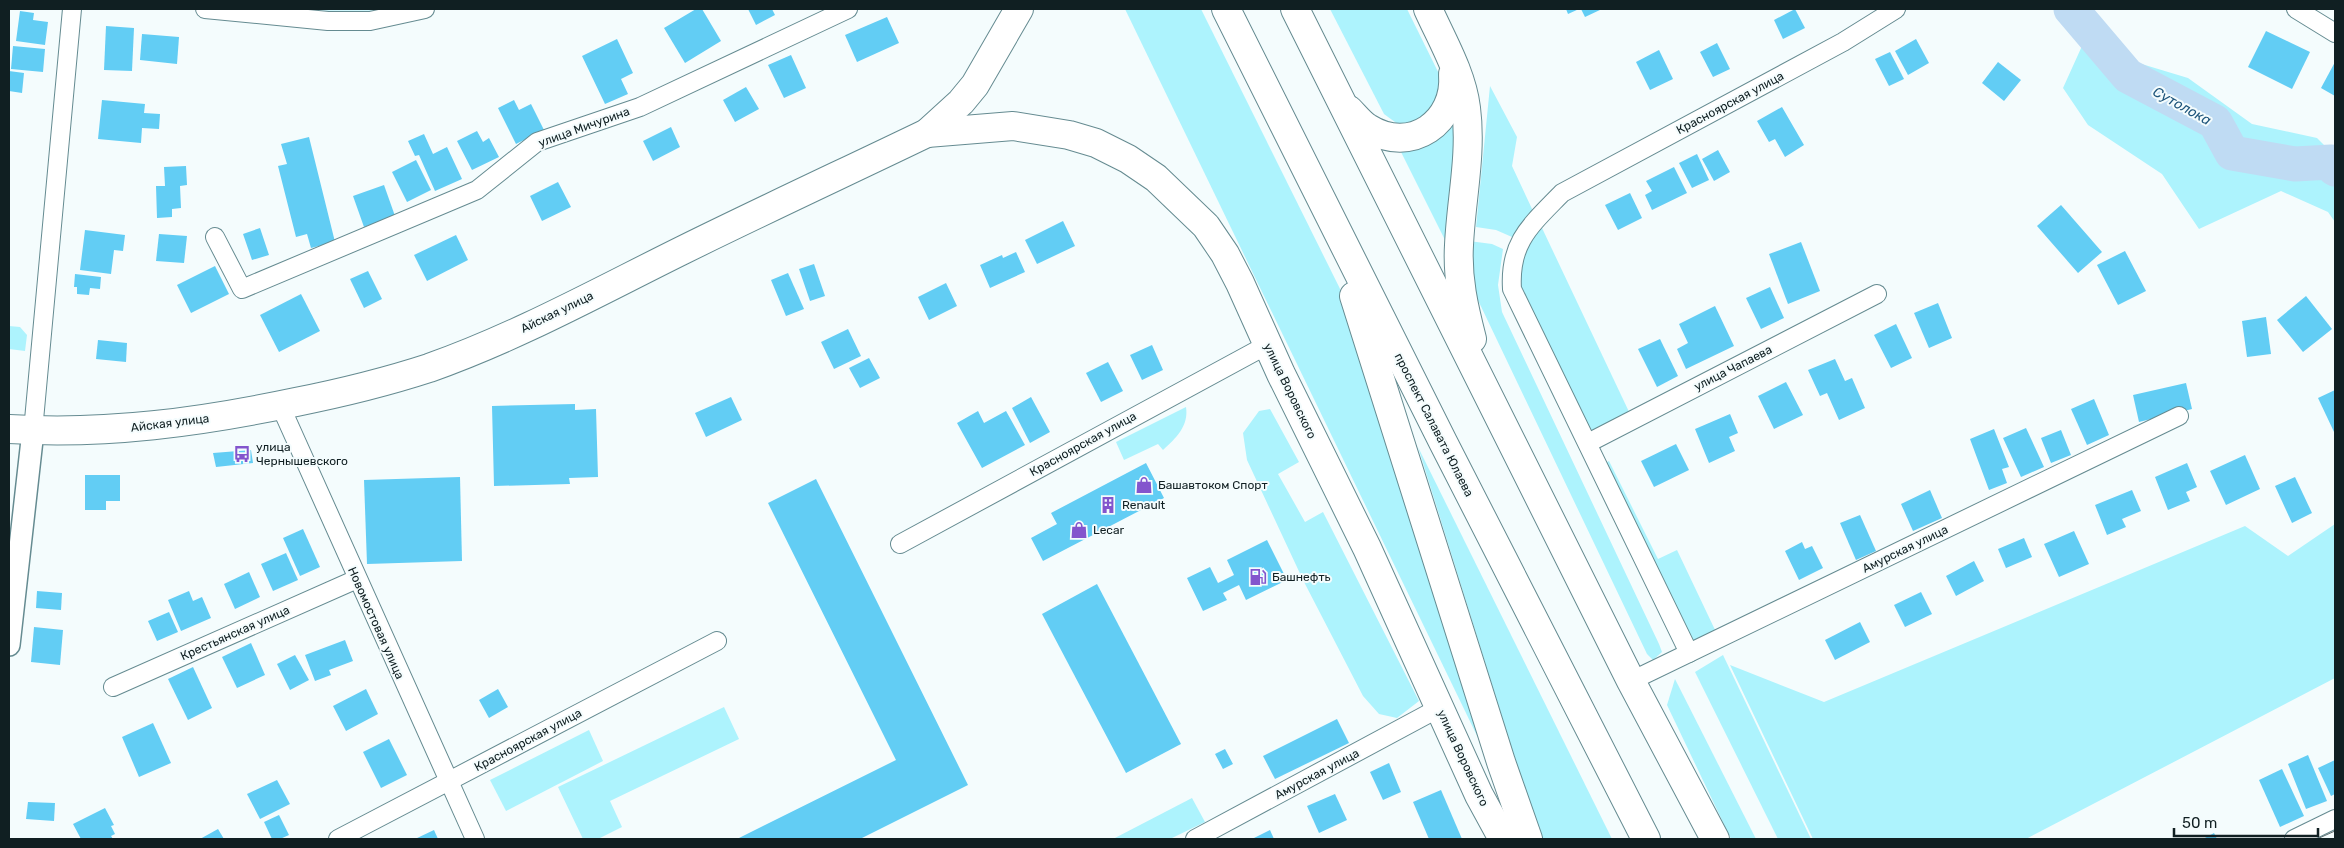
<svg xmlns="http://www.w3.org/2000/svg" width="2344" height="848" viewBox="0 0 2344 848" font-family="Rubik,sans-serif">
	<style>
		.built { fill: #cef6fc }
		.green { fill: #adf3fd }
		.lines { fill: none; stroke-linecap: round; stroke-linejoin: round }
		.river { stroke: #bfdbf3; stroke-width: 35 }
		.building { fill: #62cdf4 }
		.minor-casing { stroke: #658b91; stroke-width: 20 }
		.tertiary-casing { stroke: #658b91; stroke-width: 24 }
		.primary-casing { stroke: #658b91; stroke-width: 30 }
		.minor { stroke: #fff; stroke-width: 18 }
		.tertiary { stroke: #fff; stroke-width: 21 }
		.primary { stroke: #fff; stroke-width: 28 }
		.tram { stroke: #616e70; stroke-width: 1 }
		.labels { text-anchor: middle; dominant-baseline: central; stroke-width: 4; stroke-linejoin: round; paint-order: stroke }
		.street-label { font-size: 12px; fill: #101f22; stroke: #f4fcfd }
		.poi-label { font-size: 12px; fill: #101f22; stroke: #f4fcfd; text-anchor: start }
		.water-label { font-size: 14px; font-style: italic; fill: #1e557b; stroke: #f4fcfd }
	</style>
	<rect width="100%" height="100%" fill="#f4fcfd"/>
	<path class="built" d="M306,9h73l-14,6z"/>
	<g class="green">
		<path d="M1125,9h76l154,310 126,425z"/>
		<path d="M1330,9h77l39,79 -16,32 -31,5 -15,-11z"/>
		<path d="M2082,46l106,32 64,46 65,14 18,18v66l-7,-10 -47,-21 -82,38 -37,-55 -74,-49 -25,-37z"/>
		<path d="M1490,86l27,51 -5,29 21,45 -21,26 -16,-7 -20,-3z"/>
		<path d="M1454,124h6l-11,124 -49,-98 34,-8z"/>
		<path d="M1542,228l89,188 -39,20 -75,-149 6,-39z"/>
		<path d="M1469,241l23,3 11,5 -5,36 4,27 157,332 3,8 -9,8 -6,-6 -171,-358 -6,-26z"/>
		<path d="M9,326l11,1 7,8 -2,16 -16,-2z"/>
		<path d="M1186,407c3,19 -10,31 -23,43l-5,-6 -34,16 -8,-18z"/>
		<path d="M1270,409l29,53 -21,12 27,48 18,-10 96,189 -22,17 -18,-4 -16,-18 -60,-116 -56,-120 -4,-27 16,-22z"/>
		<path d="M1418,447l194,392h-72z"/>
		<path d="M1609,461l49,98 19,-9 39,82 -27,14 -86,-182z"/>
		<path d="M2335,524v154l-309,161h-213l-83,-174 94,37 421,-176 43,30z"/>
		<path d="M1723,655l88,184h-33l-83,-167z"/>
		<path d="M1675,679l81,160h-25l-64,-134z"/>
		<path d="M724,707l15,32 -129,62 12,26 -24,12h-15l-25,-52z"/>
		<path d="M589,730l14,31 -97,50 -16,-31z"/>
		<path d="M1192,798l13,24 -35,17h-57z"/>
	</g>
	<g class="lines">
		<path class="river" d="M2071,9l57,67 87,46 17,31 63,11 36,-2 4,7"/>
	</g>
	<g class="building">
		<path d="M696,9h6l19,32 -36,22 -21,-35z"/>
		<path d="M748,9h24l3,6 -19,10z"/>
		<path d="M1566,9h13l-11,5z"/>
		<path d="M1581,9h21l-17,8z"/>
		<path d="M1795,9l10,19 -22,11 -9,-19z"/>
		<path d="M20,11l14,2 -1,7 15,2 -3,23 -29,-4z"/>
		<path d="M887,17l12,26 -42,19 -12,-27z"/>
		<path d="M106,26l28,2 -2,43 -28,-1z"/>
		<path d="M2266,31l44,21 -18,37 -44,-22z"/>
		<path d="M142,34l37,3 -2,27 -37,-4z"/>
		<path d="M617,39l16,34 -12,6 7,15 -23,10 -23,-48z"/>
		<path d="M1916,39l13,24 -21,12 -13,-24z"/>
		<path d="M1717,43l13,26 -17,8 -13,-25z"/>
		<path d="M13,46l32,3 -2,23 -32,-3z"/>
		<path d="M1659,50l14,29 -23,11 -14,-28z"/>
		<path d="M1890,52l14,27 -15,7 -14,-27z"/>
		<path d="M791,55l15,33 -22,10 -16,-33z"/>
		<path d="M1998,62l23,18 -17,21 -22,-18z"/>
		<path d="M2335,62v34l-14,-8z"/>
		<path d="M9,71l15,2 -2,20 -13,-2z"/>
		<path d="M746,87l13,22 -24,13 -12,-22z"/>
		<path d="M102,100l43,4 -1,9 16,1 -1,15 -17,-1 -1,15 -43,-4z"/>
		<path d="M514,100l5,10 12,-6 13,26 -28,14 -18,-36z"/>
		<path d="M1782,107l22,38 -19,12 -10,-18 -6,3 -12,-21z"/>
		<path d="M671,127l9,20 -27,14 -10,-20z"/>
		<path d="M477,131l6,11 6,-4 10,19 -27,13 -15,-29z"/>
		<path d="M424,134l9,20 14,-7 15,32 -27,12 -16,-36 -4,1 -7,-15z"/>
		<path d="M309,137l26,105 -24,6 -4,-14 -11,3 -18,-71 9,-2 -6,-20z"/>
		<path d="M1718,150l12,22 -16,9 -12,-22z"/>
		<path d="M1697,154l12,26 -17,8 -13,-25z"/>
		<path d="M416,160l15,30 -24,12 -15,-30z"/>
		<path d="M186,166l1,19 -7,1 1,22 -9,1v8l-15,1 -1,-32h9l-1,-19z"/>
		<path d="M1674,167l13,26 -35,17 -7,-15 7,-4 -6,-10z"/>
		<path d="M558,182l13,25 -29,14 -12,-25z"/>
		<path d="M384,185l11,31 -31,11 -11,-31z"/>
		<path d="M1630,193l12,25 -24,12 -13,-25z"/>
		<path d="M2061,205l41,47 -24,21 -41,-47z"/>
		<path d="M1063,221l12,25 -38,18 -12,-24z"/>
		<path d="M260,228l9,27 -17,5 -9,-26z"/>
		<path d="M85,230l40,5 -2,16 -9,-1 -3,24 -31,-4z"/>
		<path d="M159,234l28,2 -3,27 -28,-2z"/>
		<path d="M456,235l12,25 -41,21 -13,-26z"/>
		<path d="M1801,242l19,49 -32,13 -19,-50z"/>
		<path d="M2125,251l21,40 -28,14 -21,-40z"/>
		<path d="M1016,252l9,20 -35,16 -10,-23 22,-10 1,3z"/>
		<path d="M814,264l11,32 -15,5 -11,-32z"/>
		<path d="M215,266l14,28 -38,19 -14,-28z"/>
		<path d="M368,271l14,28 -18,9 -14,-29z"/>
		<path d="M788,273l16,36 -18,7 -15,-36z"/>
		<path d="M75,274l26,3 -1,12 -10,-1 -1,7 -12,-1v-7h-3z"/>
		<path d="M946,283l11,23 -28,14 -11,-23z"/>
		<path d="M1770,287l14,31 -23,11 -15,-31z"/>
		<path d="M301,294l19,37 -41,21 -19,-37z"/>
		<path d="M2306,296l26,33 -29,23 -26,-32z"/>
		<path d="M1938,303l14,35 -23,10 -15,-35z"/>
		<path d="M1715,306l19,40 -48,23 -9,-20 11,-6 -9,-19z"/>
		<path d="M2266,317l5,37 -24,3 -5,-36z"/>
		<path d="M1896,324l16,34 -21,10 -17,-33z"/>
		<path d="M848,329l13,27 -27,13 -13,-27z"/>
		<path d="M1660,339l18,37 -21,11 -19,-38z"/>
		<path d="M98,340l29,3 -1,19 -30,-3z"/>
		<path d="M1152,345l11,25 -21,10 -12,-25z"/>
		<path d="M869,358l11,20 -20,10 -11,-20z"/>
		<path d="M1835,359l10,22 7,-3 13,30 -26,12 -12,-27 -7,3 -12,-26z"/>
		<path d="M1108,362l15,29 -22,11 -15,-29z"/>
		<path d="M1786,382l17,33 -29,14 -16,-33z"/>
		<path d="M2186,383l6,26 -53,13 -6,-27z"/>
		<path d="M2335,390v44l-17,-36z"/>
		<path d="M731,397l11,23 -36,17 -11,-24z"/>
		<path d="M1031,397l19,35 -20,11 -18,-35z"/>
		<path d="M2094,399l15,36 -22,10 -16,-36z"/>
		<path d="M575,404v6l21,-1 2,68 -29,1 1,6 -76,2 -2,-80z"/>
		<path d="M978,411l6,12 22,-12 19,34 -43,23 -25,-45z"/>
		<path d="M1730,414l8,19 -9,4 6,14 -26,12 -14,-34z"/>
		<path d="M2026,428l18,39 -23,10 -18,-39z"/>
		<path d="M1994,429l15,38 -7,2 5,14 -18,7 -19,-51z"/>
		<path d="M2061,430l10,25 -20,8 -10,-25z"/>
		<path d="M1676,444l13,26 -35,17 -13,-26z"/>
		<path d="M251,450l2,13 -37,4 -3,-14z"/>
		<path d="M2245,455l15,34 -34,16 -16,-34z"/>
		<path d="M1146,463l18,35 -121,63 -12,-23 26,-14 -6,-11z"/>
		<path d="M2187,463l10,24 -11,5 4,9 -22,9 -13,-33z"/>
		<path d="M85,475h35v26h-14v9h-21z"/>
		<path d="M460,477l2,84 -95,3 -3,-84z"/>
		<path d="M2295,477l17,36 -20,10 -17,-37z"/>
		<path d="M816,479l152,306 -108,54h-123l159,-79 -128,-257z"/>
		<path d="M1930,490l12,28 -29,13 -12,-27z"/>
		<path d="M2132,490l9,21 -19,8 4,8 -19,8 -12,-30z"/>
		<path d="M1860,515l16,36 -20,9 -16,-37z"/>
		<path d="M303,529l17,38 -20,9 -17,-38z"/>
		<path d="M2074,531l15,33 -30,13 -15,-33z"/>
		<path d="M2024,538l8,19 -26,11 -8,-19z"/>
		<path d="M1267,540l20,40 -41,20 -7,-15 -16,8 4,7 -24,11 -16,-33 23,-11 8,16 16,-8 -7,-15z"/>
		<path d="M1802,542l3,7 7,-3 11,22 -24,12 -14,-29z"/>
		<path d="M286,553l12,27 -25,11 -12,-27z"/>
		<path d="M1974,561l10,20 -28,15 -10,-20z"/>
		<path d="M249,572l11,25 -25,12 -11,-25z"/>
		<path d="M1097,584l84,160 -55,29 -84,-159z"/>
		<path d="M37,591l25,2 -1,17 -25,-2z"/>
		<path d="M189,591l4,10 9,-4 9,21 -30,13 -13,-31z"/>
		<path d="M1921,592l11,22 -27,13 -11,-22z"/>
		<path d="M169,612l9,20 -21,9 -9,-20z"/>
		<path d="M1860,622l10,20 -35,18 -10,-20z"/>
		<path d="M34,627l29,3 -3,35 -29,-3z"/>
		<path d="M345,640l8,21 -24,9 2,5 -16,6 -10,-26z"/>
		<path d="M251,643l14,32 -28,13 -15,-31z"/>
		<path d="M295,655l14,25 -19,10 -13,-26z"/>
		<path d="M193,667l19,41 -24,12 -20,-41z"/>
		<path d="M366,689l12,25 -32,17 -13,-25z"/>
		<path d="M498,689l10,18 -19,11 -10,-18z"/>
		<path d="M1337,719l12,24 -74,36 -12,-23z"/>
		<path d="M153,723l18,40 -32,14 -17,-40z"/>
		<path d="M389,739l18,36 -26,13 -18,-36z"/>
		<path d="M1225,749l8,15 -10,5 -8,-15z"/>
		<path d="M2308,755l19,46 -21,8 -18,-45z"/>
		<path d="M2335,760v34l-4,2 -13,-28z"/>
		<path d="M1389,763l12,29 -18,8 -13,-28z"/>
		<path d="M2282,769l22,47 -24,11 -21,-47z"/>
		<path d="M277,780l13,24 -30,15 -13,-25z"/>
		<path d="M1441,790l21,49h-33l-16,-37z"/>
		<path d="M1335,794l12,26 -28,13 -12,-27z"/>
		<path d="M28,802l27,1 -1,18 -28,-2z"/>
		<path d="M105,808l9,17 -3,1 4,8 -4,2 2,3h-32l-8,-15z"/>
		<path d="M279,815l10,20 -9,4h-8l-8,-17z"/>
		<path d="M218,829l6,10h-24z"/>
		<path d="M434,830l4,9h-23z"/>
		<path d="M1270,830l4,9h-22z"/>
		<path d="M2214,833l3,6h-14z"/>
	</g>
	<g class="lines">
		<g class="minor-casing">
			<g id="minor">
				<path d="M205,9l123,12h42l55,-12"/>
				<path d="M2296,9l39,24"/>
				<path d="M215,237l27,52 235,-99 60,-48 103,-35 208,-98"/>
				<path d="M280,405l195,434"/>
				<path d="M33,431l39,-422"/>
				<path d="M1588,443l289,-149"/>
				<path d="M900,544l367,-199"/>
				<path d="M1689,653l-177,-364c-3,-47 19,-64 50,-96l281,-151 53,-33"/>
				<path d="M1631,681l548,-265"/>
				<path d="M113,687l244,-108"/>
				<path d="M338,839l379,-198"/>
				<path d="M1195,839l244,-131"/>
				<path d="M2294,839l41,-20"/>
			</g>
		</g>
		<g class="tertiary-casing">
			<path id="tertiary" d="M9,645l24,-214"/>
		</g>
		<g class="primary-casing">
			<g id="primary">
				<path d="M1226,9l217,433 203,397"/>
				<path d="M1295,9l336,672 84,158"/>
				<path d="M1428,9c14,31 34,65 38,99 6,46 -5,92 -7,137 -2,33 5,63 13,94"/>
				<path d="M1349,110c6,6 12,14 19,18 43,27 89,-6 85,-54"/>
				<path d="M927,133l86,-7 56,9 27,8 32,16 28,19 50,48 19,28 15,29 41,91 86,174 112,247 24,44"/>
				<path d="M1354,296l147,466 27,77"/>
				<path d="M9,429c97,6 192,-7 287,-27 45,-9 90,-20 133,-34 88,-31 171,-77 254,-118 81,-40 163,-78 244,-117l34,-31 14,-17 44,-76"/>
			</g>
		</g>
		<use href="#minor" class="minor"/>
		<use href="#tertiary" class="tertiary"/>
		<use href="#primary" class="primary"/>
		<path class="tram" d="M2317,839l18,-8"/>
	</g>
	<defs>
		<g id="bus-bare" transform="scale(1.35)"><path d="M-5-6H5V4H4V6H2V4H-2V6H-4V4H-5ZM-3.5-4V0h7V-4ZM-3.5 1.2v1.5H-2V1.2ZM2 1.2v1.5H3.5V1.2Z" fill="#8355cd" stroke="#f4fcfd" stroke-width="2.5" paint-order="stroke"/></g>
		<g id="shop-bare" transform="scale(1.35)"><path d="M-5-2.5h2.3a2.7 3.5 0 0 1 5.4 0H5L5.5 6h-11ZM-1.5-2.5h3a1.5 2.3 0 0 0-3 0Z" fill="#8355cd" stroke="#f4fcfd" stroke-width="2.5" paint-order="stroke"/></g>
		<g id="building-bare" transform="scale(1.35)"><path d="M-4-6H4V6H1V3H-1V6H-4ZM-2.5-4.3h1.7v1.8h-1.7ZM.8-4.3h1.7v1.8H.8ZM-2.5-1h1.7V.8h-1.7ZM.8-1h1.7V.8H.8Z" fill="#8355cd" stroke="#f4fcfd" stroke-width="2.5" paint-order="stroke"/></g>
		<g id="fuel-bare" transform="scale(1.35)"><path d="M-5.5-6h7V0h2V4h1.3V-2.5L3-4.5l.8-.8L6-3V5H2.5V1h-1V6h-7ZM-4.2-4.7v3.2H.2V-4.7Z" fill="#8355cd" stroke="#f4fcfd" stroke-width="2.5" paint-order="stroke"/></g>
	</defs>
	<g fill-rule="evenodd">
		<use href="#bus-bare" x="242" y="454"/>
		<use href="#shop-bare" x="1144" y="485"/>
		<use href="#building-bare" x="1108" y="505"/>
		<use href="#shop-bare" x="1079" y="530"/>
		<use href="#fuel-bare" x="1258" y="577"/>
	</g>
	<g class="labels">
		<g class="street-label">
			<text transform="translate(1730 103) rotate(-28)">Красноярская улица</text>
			<text transform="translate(584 127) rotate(-20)">улица Мичурина</text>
			<text transform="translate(557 312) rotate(-26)">Айская улица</text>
			<text transform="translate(1733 368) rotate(-27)">улица Чапаева</text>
			<text transform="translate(1290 391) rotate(64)">улица Воровского</text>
			<text transform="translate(170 423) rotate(-7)">Айская улица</text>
			<text transform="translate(1434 425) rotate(63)">проспект Салавата Юлаева</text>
			<text transform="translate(1083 444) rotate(-29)">Красноярская улица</text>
			<text transform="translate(1905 549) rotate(-26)">Амурская улица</text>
			<text transform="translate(376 623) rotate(66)">Новомостовая улица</text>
			<text transform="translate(235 633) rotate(-24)">Крестьянская улица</text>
			<text transform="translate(528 740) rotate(-28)">Красноярская улица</text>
			<text transform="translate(1463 758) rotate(65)">улица Воровского</text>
			<text transform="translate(1317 774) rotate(-28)">Амурская улица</text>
		</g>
		<g class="poi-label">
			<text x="256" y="447">улица<tspan x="256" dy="14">Чернышевского</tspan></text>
			<text x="1158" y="485">Башавтоком Спорт</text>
			<text x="1122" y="505">Renault</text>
			<text x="1093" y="530">Lecar</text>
			<text x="1272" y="577">Башнефть</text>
		</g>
		<g class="water-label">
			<text transform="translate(2182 106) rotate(29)">Сутолока</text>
		</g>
	</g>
	<rect width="2344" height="848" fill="none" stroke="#101f22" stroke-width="20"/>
	<path d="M2174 828v8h144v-8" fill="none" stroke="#101f22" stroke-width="2.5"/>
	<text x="2182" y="828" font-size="15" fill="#101f22" stroke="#f4fcfd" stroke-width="4" paint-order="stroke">50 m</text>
</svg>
